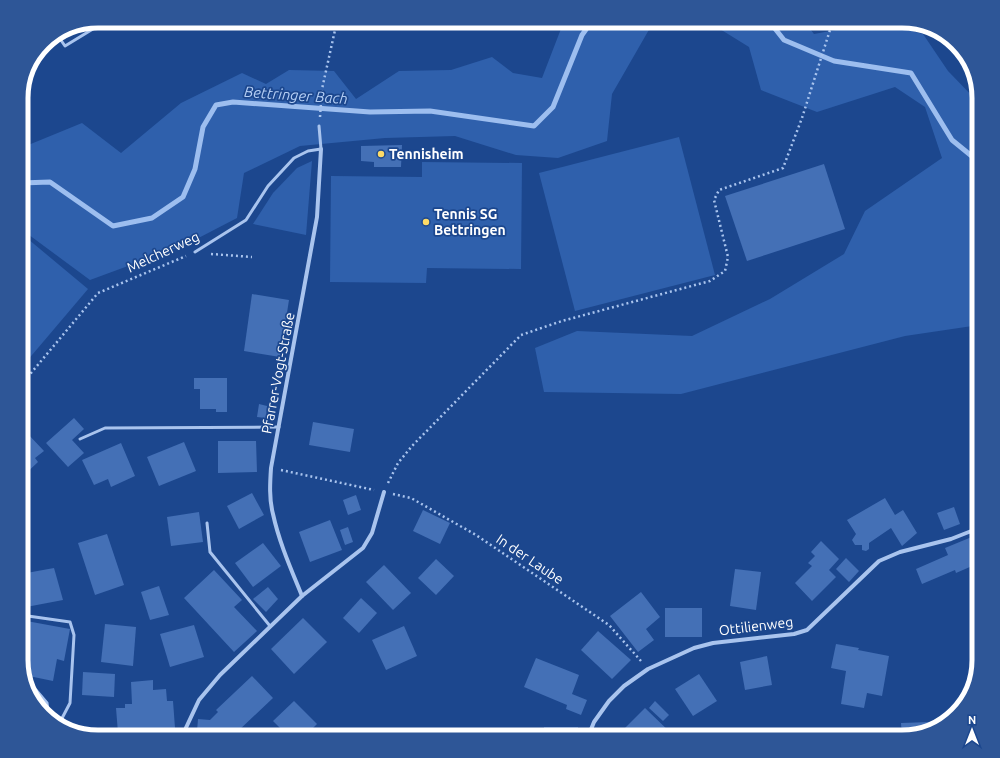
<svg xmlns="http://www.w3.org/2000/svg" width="1000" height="758" viewBox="0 0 1000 758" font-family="Ubuntu,sans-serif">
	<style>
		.green { fill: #2f60ac }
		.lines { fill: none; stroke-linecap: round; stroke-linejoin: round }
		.stream { stroke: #9dbeef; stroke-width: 5 }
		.building { fill: #4470b6 }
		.path { stroke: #a9c4ee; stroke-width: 2.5; stroke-dasharray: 2 3; stroke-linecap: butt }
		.lane { stroke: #a9c4ee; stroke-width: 3 }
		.street { stroke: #a9c4ee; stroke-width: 4 }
		.poi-dot { fill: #fedb67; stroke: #1c478e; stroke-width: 1.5 }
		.labels { text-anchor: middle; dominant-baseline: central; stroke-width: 3.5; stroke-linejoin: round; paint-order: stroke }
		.poi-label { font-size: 14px; font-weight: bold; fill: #fff; stroke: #1c478e; text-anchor: start }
		.street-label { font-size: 14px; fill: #fff; stroke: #1c478e }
		.water-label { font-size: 15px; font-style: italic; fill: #b5cff5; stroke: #1c478e }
		.rim { fill: none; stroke: #fff; stroke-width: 5 }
	</style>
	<rect width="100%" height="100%" fill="#1c478e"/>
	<g class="green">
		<path d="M564,21h90l-42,73 -5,47 -49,17 -42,-3 -61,-19 -70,2 -85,8 -56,27 -7,45 -52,27 -95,35 -69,-51v-81l61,-25 39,30 60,-50 61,-30 24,11 23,-14 45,1 22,28 43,-28 52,-1 41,-13 21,16 29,5z"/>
		<path d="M707,21h97l10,13 65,-12 44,12 25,37 31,32v222l-74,11 -224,58 -137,-2 -9,-44 42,-17 115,5 78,-37 74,-45 21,-43 77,-53 -17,-51 -30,-20 -78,25 -56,-22 -12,-43z"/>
		<path d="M679,137l36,138 -140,36 -36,-138z"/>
		<path d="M312,161l-6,74 -53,-11 20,-31 24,-25z"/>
		<path d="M422,162l100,1 -1,106 -94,-1 -1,15 -96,-1 1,-106 91,1z"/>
		<path d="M22,234l66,55 -67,79v-133z"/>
	</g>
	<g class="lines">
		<g class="stream">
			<path d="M769,21l15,19 50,21 77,12 41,67 27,22"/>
			<path d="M21,183l29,-1 63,44 39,-8 31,-21 12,-28 8,-42 13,-22 17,-3 137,10 60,-1 104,15 19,-19 29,-72 10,-14"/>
		</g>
	</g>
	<g class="building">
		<path d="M402,145l-1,22h-27v-5l-13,-1v-15z"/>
		<path d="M824,164l21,65 -98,32 -22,-65z"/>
		<path d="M252,294l37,6 -9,57 -36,-6z"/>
		<path d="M194,378h33v34h-11v-3h-16v-20h-6z"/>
		<path d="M259,404l8,2 -1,12 -9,-1z"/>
		<path d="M74,418l10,11 -12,11 12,13 -16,14 -22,-24z"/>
		<path d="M313,422l41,7 -4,23 -41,-7z"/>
		<path d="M27,433l17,18 -9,7 3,4 -17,16v-40z"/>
		<path d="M218,441h38l1,31 -39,1z"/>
		<path d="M184,442l12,29 -37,15 -12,-29z"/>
		<path d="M121,443l14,33 -24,11 -3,-8 -14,6 -12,-25z"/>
		<path d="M252,493l12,22 -25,14 -12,-23z"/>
		<path d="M356,495l5,15 -13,5 -5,-15z"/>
		<path d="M885,498l10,17 8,-5 14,23 -15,13 -11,-18 -22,15v6l-3,2 -4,-1v-5h-7l-3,-5 4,-6 -9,-14z"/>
		<path d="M954,507l6,17 -16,6 -7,-17z"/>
		<path d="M423,510l27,13 -10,21 -27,-13z"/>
		<path d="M199,512l4,30 -32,4 -4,-29z"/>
		<path d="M330,520l12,30 -32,12 -11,-30z"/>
		<path d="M348,527l5,15 -8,3 -5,-15z"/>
		<path d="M107,534l17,51 -29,10 -17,-52z"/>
		<path d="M979,534v29l-23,10 -1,-3 -33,14 -6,-15 32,-14 -3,-7z"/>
		<path d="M821,541l18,18 -10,11 7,7 -24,24 -17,-18 17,-17 -4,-3 7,-7 -4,-4z"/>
		<path d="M263,543l18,23 -28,21 -18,-24z"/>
		<path d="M846,558l13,13 -10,11 -13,-13z"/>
		<path d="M436,559l18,17 -18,19 -18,-17z"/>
		<path d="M384,565l27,28 -18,17 -27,-28z"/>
		<path d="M54,568l9,32 -42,8v-34z"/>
		<path d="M735,569l26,3 -5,38 -26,-4z"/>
		<path d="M214,570l28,30 -8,7 23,24 -23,21 -50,-54z"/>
		<path d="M159,586l10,29 -19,5 -9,-28z"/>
		<path d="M268,587l10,12 -12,13 -13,-13z"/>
		<path d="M641,592l19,25 -14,12 8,11 -16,12 -28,-36z"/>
		<path d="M361,598l16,15 -18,20 -16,-15z"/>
		<rect x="665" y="608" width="37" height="29"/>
		<path d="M303,618l24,24 -33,32 -23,-25z"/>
		<path d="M21,620l49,9 -6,32 -7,-2 -4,22 -29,-6 -2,-7 2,-8 -3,-1z"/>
		<path d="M105,624l31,3 -3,39 -32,-4z"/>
		<path d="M194,625l10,32 -34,10 -10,-33z"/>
		<path d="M404,626l13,30 -31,14 -14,-30z"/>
		<path d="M598,631l33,29 -19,19 -31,-29z"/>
		<path d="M836,644l23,4 -1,2 31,6 -7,40 -15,-3 -3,15 -23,-4 5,-33 -15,-3z"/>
		<path d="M767,656l5,29 -27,5 -5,-28z"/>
		<path d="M536,658l43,17 -7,19 15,6 -6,15 -15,-6 1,-4 -43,-18z"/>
		<path d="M83,672l32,2 -1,23 -32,-2z"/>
		<path d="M699,674l18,27 -24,15 -18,-27z"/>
		<path d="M252,676l21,22 -36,34 -40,-1 1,-12 12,1 8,-8 -2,-2z"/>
		<path d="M153,680v10l13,-1 1,12h6l2,27 -57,5 -2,-25h9v-4h7l-1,-22z"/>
		<path d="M294,701l23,23 -13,13h-15l-16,-16z"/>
		<path d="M655,701l14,14 -6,6 -14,-13z"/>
		<path d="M645,708l30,29h-46l-7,-6z"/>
		<path d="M930,722v8l-28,7 -1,-14z"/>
		<rect x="544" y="727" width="34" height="10"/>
		<path d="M410,728h16l1,9h-16z"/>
	</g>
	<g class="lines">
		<g class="path">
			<path d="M320,117l2,-28 15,-68"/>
			<path d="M211,254l41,3"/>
			<path d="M21,385l77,-92 88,-37"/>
			<path d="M281,470l93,20"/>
			<path d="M388,483l10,-20 14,-17 109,-111 41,-14 148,-40 15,-10 3,-14 -14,-57 5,-10 64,-22 19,-50 28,-88 20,-9"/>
			<path d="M393,494l18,4 65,37 133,90 32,36"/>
		</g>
		<g class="lane">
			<path d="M58,36l7,10 41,-25"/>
			<path d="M195,252l51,-32 22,-34 26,-28 14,-7 13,-2 -2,-23"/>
			<path d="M80,439l25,-11 174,-1"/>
			<path d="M207,523l3,29 60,74"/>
			<path d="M21,615l49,7 4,13 -4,68 -11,21"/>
			<path d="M27,688l9,2 11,13 2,15"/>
		</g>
		<g class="street">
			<path d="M302,596c-11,-27 -23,-54 -29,-82 -4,-15 -3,-31 -2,-46l46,-251 4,-68"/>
			<path d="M180,737l4,-5 15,-32 21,-25 82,-79 61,-48 9,-15 12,-41"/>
			<path d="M588,737l6,-15 15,-21 15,-15 24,-17 46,-21 19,-5 81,-9 13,-4 72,-69 21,-9 51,-13 28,-11"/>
		</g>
	</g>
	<g class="poi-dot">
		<circle cx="381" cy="154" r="4"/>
		<circle cx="426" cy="222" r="4"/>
	</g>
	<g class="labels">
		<g class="poi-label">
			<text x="389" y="154">Tennisheim</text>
			<text x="434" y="214">Tennis SG<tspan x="434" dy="16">Bettringen</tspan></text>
		</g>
		<g class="street-label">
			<text transform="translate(163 252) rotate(-25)">Melcherweg</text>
			<text transform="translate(278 373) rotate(-79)">Pfarrer-Vogt-Straße</text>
			<text transform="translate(530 559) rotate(34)">In der Laube</text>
			<text transform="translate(756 626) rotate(-7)">Ottilienweg</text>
		</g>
		<g class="water-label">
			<text transform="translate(296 95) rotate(4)">Bettringer Bach</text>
		</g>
	</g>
	<path d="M0 0H1000V758H0ZM98 28H902A70 70 0 0 1 972 98V660A70 70 0 0 1 902 730H98A70 70 0 0 1 28 660V98A70 70 0 0 1 98 28Z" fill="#2e5697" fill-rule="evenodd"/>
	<path class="rim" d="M98 28H902A70 70 0 0 1 972 98V660A70 70 0 0 1 902 730H98A70 70 0 0 1 28 660V98A70 70 0 0 1 98 28Z"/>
	<g transform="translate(972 730)" stroke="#1c478e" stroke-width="3" paint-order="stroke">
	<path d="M0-3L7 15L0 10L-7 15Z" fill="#ffffff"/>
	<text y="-6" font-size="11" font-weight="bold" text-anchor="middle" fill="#ffffff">N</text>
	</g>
</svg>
